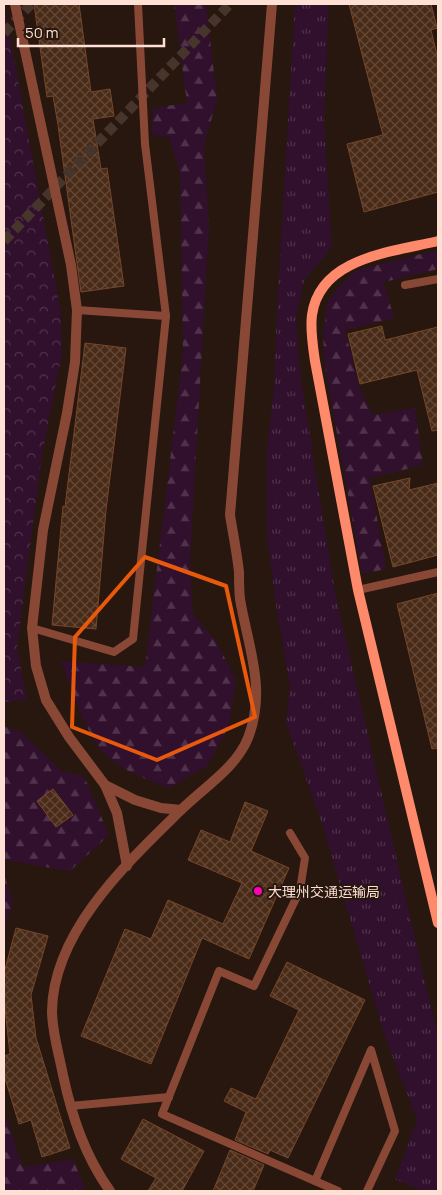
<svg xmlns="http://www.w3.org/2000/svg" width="442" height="1195" viewBox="0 0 442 1195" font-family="Manrope,'Noto Sans SC',sans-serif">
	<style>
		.grass { fill: url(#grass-tufts) }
		.forest { fill: url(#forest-firs) }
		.park { fill: url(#park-crowns) }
		.building { fill: url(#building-cross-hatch); stroke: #774629 }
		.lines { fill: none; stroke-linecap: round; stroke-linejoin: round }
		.secondary-tunnel { stroke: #47352c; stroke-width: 10; stroke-dasharray: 10 5; stroke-linecap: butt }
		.lane { stroke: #894836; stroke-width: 8 }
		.street { stroke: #894836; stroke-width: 10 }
		.secondary { stroke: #ff896b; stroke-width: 10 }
		.marked { fill: none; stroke: #e8590c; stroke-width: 4; stroke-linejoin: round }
		.poi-dot { fill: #ff00b8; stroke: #27170e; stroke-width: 2 }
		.labels { text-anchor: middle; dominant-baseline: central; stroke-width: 4; stroke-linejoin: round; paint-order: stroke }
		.poi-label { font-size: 14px; fill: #ffe0d4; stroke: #27170e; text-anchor: start }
	</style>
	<defs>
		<pattern id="grass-tufts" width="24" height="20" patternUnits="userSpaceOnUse" patternTransform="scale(1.25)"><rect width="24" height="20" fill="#31102d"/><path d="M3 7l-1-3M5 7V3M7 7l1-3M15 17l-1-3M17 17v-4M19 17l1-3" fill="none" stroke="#50324b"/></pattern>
		<pattern id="forest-firs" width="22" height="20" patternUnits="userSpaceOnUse" patternTransform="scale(1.25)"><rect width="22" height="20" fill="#31102d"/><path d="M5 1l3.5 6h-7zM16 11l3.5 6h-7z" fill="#50324b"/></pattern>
		<pattern id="park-crowns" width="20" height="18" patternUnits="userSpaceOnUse" patternTransform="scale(1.25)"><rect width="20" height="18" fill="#31102d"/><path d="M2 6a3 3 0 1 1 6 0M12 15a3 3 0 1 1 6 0" fill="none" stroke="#50324b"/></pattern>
		<pattern id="building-cross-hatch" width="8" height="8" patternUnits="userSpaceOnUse" patternTransform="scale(1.25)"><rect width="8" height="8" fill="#492b18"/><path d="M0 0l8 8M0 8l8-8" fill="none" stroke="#644939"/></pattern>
	</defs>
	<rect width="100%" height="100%" fill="#27170e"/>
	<path class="grass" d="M295,4h34l-5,113 8,130 -28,34 -8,37 5,62 34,212 103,445v154h-16l-27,-12 22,-59 -33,-86 -62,-210 -36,-101 4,-36 -14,-82 -9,-70v-87l7,-60 3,-82z"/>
	<g class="forest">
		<path d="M174,4h32l11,95 -13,47 5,80 -19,335 3,53 23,27 20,39 -7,46 -22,40 -38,22c-21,-8 -50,-18 -65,-35 -19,-20 -33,-66 -43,-92l84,6 38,-314 -3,-180 -11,-35 -17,-4 1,-26 34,-5z"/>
		<path d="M438,250v19l-54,13 10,36 -49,12 14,57 14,28 42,-7 8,57 -53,13 16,91 -24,5 -37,-208 -2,-31 5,-34 11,-14 17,-17z"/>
		<path d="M4,726l17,6 41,39 22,5 25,59 -39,36 -66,-11z"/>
		<path d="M4,874l9,28 -9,27z"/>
		<path d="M4,1112l19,55 50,-8 13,32h-82z"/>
	</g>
	<path class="park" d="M4,4l57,309 1,41 -20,100 -25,194 10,52 -23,2z"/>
	<g class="building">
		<path d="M34,4h45l12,88 19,-3 4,27 -21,3 8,50 6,-1 17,118 -43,6 -23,-167 -5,-29 -6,1z"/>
		<path d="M349,4h82l6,24 -6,2 7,29v133l-74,20 -17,-68 36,-9z"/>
		<path d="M382,326l3,14 53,-13v103l-6,1 -15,-61 -57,14 -12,-50z"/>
		<path d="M85,343l41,5 -20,162 -10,119 -44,-4 11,-119 2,1z"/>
		<path d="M410,478l-1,12 29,-7v72l-45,12 -20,-81z"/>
		<path d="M438,593v155l-6,1 -35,-145z"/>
		<path d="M53,789l20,26 -17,12 -19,-26z"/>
		<path d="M245,802l23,9 -17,40 38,17 -40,91 -47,-21 -51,126 -70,-28 44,-107 26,10 17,-39 55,24 19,-41 -54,-23 13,-30 29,12z"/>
		<path d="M16,928l32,8 -17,59 5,43 34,110 -28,9 -11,-37 -12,4 -15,-49v-19l6,-2 -6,-55v-26z"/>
		<path d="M287,962l78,38 -77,158 -18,-8 -2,4 -33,-14 11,-28 -22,-11 7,-13 25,11 43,-89 -29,-14z"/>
		<path d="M143,1119l61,32 -22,40h-34l8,-13 -35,-19z"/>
		<path d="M230,1150l34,15 -11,26h-40z"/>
	</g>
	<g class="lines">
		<g class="secondary-tunnel">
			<path d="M4,33l27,-29"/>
			<path d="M4,241l226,-237"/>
		</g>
		<g class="lane">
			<path d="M405,285l33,-6"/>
			<path d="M77,310l89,6"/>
			<path d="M358,590l80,-18"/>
			<path d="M32,628l82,24 19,-13 33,-323 -21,-172 -7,-140"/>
			<path d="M290,833l15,25 -5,32 -46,96 -35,-15 -57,143 153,67"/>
			<path d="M70,1106l99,-9"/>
			<path d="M338,1191l-23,-10 56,-131 24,81 -28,60"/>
		</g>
		<g class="street">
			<path d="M15,4l56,261 6,45 -2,52 -8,51 -24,117 -11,98 4,38 10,34 23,37 36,48 30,15 26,8 20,2"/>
			<path d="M105,785l12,28 10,53"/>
			<path d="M110,1191c-25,-35 -38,-74 -47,-116 -4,-21 -11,-43 -11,-64 1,-80 76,-149 129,-201 22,-22 55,-42 67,-72 19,-49 0,-91 -8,-139 -1,-9 -1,-18 -1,-27 -2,-19 -6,-38 -9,-57l42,-511"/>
		</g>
		<path class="secondary" d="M438,241c-45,11 -118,16 -126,74 -2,15 1,32 3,46l43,229 80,333"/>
	</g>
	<path class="marked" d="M145,557l81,29 29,131 -98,43 -85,-33 3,-90z"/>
	<circle class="poi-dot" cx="258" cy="891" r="5"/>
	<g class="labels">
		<g class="poi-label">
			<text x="268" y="891">大理州交通运输局</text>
		</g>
	</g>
	<rect width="442" height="1195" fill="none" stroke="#ffe0d4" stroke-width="10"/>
	<path d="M18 38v8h146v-8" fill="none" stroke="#ffe0d4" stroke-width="2.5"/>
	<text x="25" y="38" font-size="15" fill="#ffe0d4" stroke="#27170e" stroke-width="4" paint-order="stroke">50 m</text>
</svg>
